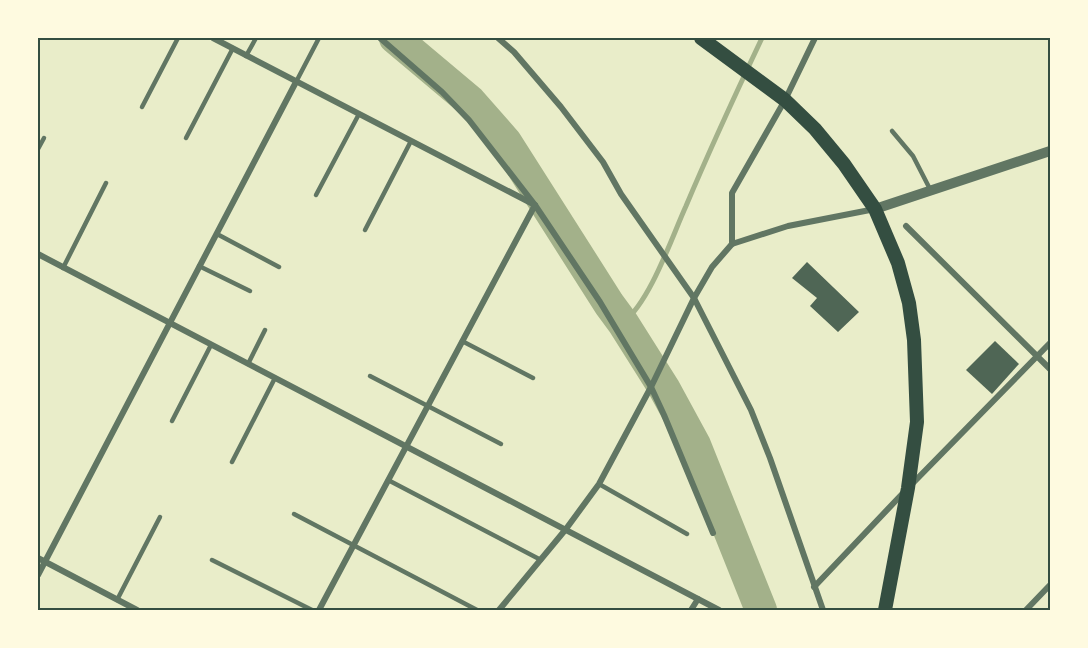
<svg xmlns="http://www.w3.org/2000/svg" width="1088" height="648" viewBox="0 0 1088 648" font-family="Montserrat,sans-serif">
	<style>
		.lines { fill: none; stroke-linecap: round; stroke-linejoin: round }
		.stream { stroke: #a3b18a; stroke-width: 5 }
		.river { stroke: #a3b18a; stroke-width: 32 }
		.building { fill: #4f6655 }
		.service { stroke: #617663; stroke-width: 4.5 }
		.minor { stroke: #617663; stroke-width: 6 }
		.tertiary { stroke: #617663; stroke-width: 10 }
		.primary { stroke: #344e41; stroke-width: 14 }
		.neatline { fill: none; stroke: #344e41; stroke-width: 2 }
	</style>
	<rect width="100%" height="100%" fill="#e9edc9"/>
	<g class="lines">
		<path class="stream" d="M623,323c28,-23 48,-84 63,-117 24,-57 50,-113 76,-168"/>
		<path class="river" d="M395,38l75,63 36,41 103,162 14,19 41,65 31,57 66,165"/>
	</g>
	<g class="building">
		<path d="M807,262l52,50 -21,20 -28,-26 7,-8 -25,-20z"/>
		<path d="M995,341l24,23 -27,30 -26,-24z"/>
	</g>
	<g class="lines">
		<g class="service">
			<path d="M246,56l10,-18"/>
			<path d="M296,82l23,-44"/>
			<path d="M142,107l36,-69"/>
			<path d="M892,131l21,25 18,35"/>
			<path d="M186,138l47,-90"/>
			<path d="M38,149l6,-11"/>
			<path d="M316,195l43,-81"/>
			<path d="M365,230l46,-89"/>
			<path d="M217,234l62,33"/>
			<path d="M199,266l51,25"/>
			<path d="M63,268l43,-85"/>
			<path d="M462,341l71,37"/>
			<path d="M248,364l17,-34"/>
			<path d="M370,376l131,68"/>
			<path d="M172,421l39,-76"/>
			<path d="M232,462l43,-84"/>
			<path d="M388,480l153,80"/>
			<path d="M599,484l88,50"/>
			<path d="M294,514l183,96"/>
			<path d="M212,560l100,50"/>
			<path d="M117,600l43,-83"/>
		</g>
		<g class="minor">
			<path d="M213,38l322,167 -216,405"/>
			<path d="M380,38l62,54 27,28 66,85 65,97 51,85 13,28 49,118"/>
			<path d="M498,38l16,14 47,55 42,55 18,32 73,104 57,112 19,48 53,152"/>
			<path d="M906,226l144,143"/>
			<path d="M732,244v-51l53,-93 30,-62"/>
			<path d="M38,254l681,356"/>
			<path d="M912,484l138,-141"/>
			<path d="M38,558l99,52"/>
			<path d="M38,575l258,-493"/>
			<path d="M814,587l91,-96"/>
			<path d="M499,610l67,-81 33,-45 52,-97 43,-89 18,-31 20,-23 56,-18 87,-17"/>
			<path d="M691,610l7,-11"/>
			<path d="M1026,610l24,-25"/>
		</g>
		<path class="tertiary" d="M875,209l175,-58"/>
		<path class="primary" d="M701,38l84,62 30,29 29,35 31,45 23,54 11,40 5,37 3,82 -9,66 -23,122"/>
	</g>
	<rect width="1088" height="648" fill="none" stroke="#fefae0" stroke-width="78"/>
	<rect x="39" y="39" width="1010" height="570" class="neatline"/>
</svg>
